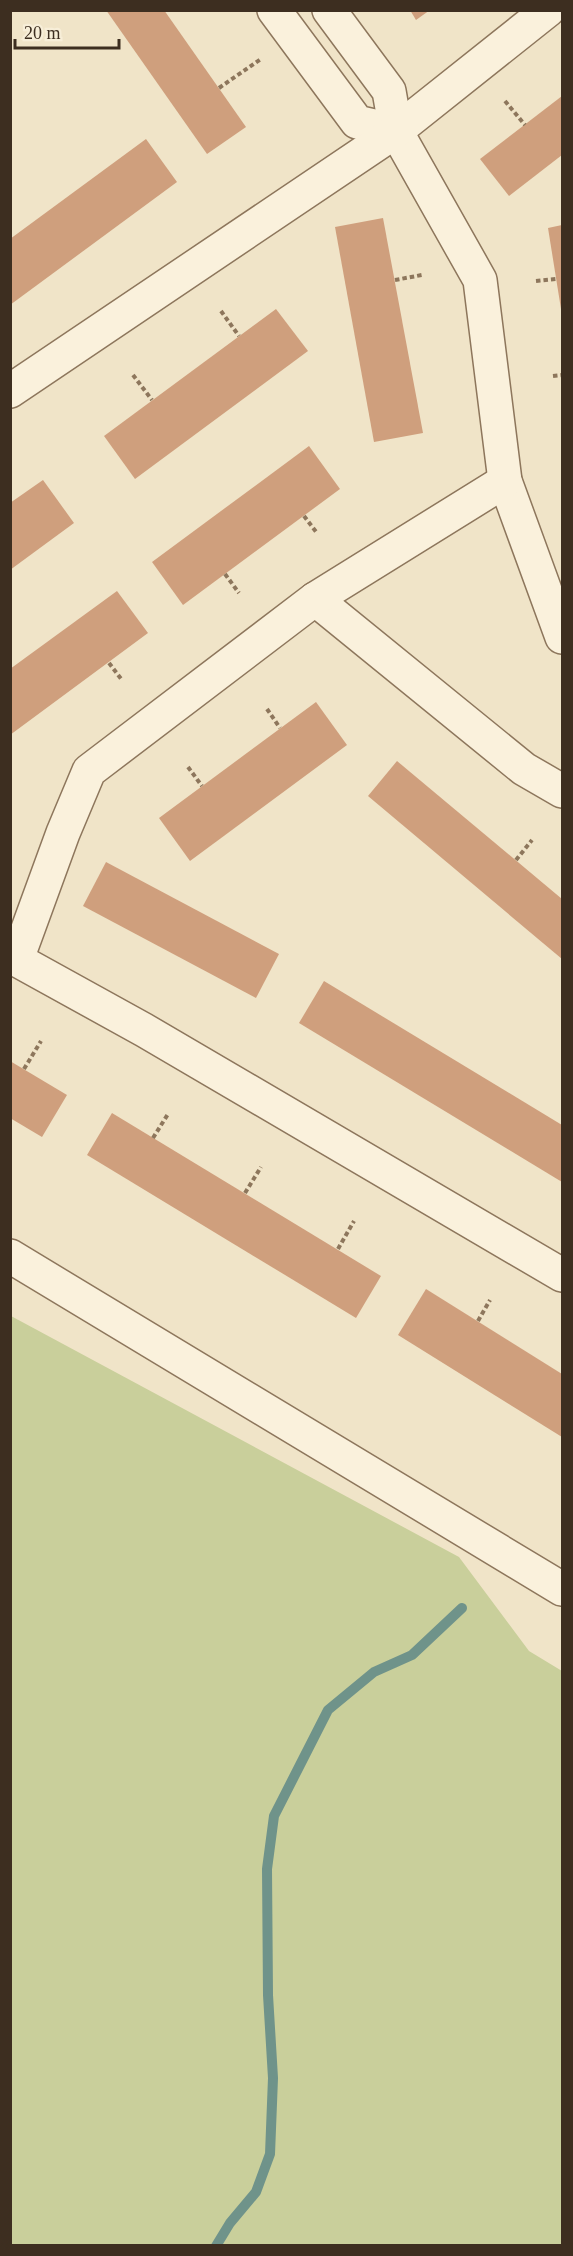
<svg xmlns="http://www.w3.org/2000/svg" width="573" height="2256" viewBox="0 0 573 2256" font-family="'Times New Roman',serif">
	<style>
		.green { fill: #c9cf9b }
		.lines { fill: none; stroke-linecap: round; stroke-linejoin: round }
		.stream { stroke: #6f938a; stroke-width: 10 }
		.building { fill: #cf9f7d }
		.minor-casing { stroke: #8d765c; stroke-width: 36 }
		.path { stroke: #8d765c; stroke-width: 4; stroke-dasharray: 4.5 3; stroke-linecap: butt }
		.minor { stroke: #faf1dc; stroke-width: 33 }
	</style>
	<rect width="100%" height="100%" fill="#f0e4c8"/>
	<path class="green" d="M11,1316l448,241 70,94 33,20v574h-551z"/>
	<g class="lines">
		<path class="stream" d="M216,2246l14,-23 26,-31 14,-38 3,-76 -5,-83 -1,-126 7,-53 54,-106 46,-38 38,-17 50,-47"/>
	</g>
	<g class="building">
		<path d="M106,10h58l82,117 -39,27z"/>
		<path d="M410,10h20l-14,10z"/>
		<path d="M562,96v59l-53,41 -29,-37z"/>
		<path d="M146,139l31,43 -167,123v-66z"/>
		<path d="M383,218l40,215 -49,9 -39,-215z"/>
		<path d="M562,225v84h-1l-13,-81z"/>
		<path d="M276,309l32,42 -173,128 -31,-43z"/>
		<path d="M309,446l31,43 -157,116 -31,-43z"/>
		<path d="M43,480l31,43 -64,47v-67z"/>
		<path d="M117,591l31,42 -138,102v-66z"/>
		<path d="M316,702l31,43 -157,116 -31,-43z"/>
		<path d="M397,761l165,138v60l-194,-163z"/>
		<path d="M106,862l173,92 -23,44 -173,-92z"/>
		<path d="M324,981l238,144v57l-263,-159z"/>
		<path d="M10,1061l57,34 -25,42 -32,-19z"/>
		<path d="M112,1113l269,163 -25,42 -269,-163z"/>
		<path d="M426,1289l136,85v63l-164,-102z"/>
	</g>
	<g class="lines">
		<g class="minor-casing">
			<g id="minor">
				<path d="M274,10l83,112 39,9"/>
				<path d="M329,10l60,81 7,40 84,149 25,201 57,156"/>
				<path d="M10,391l386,-260 152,-121"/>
				<path d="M315,599l209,170 38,22"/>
				<path d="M10,956l134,74 418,245"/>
				<path d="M17,959l46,-126 26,-62 226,-172 190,-118"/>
				<path d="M10,1256l552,333"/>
			</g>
		</g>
		<g class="path">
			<path d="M219,88l42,-29"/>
			<path d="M505,101l20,24"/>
			<path d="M395,280l27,-5"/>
			<path d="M536,281l20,-2"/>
			<path d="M221,311l18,25"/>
			<path d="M133,375l19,25"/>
			<path d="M553,376l9,-1"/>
			<path d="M304,516l13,17"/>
			<path d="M225,574l14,19"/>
			<path d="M109,663l13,17"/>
			<path d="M267,709l13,19"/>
			<path d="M188,767l14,19"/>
			<path d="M516,860l16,-20"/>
			<path d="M24,1069l17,-28"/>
			<path d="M153,1138l15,-24"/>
			<path d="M245,1193l16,-26"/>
			<path d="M338,1249l16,-28"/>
			<path d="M478,1321l12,-21"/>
		</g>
		<use href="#minor" class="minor"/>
	</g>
	<rect width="573" height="2256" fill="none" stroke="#3d2e20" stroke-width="24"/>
	<path d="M15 39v9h104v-9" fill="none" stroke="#3d2e20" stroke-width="3"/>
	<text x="24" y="39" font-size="18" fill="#3d2e20" stroke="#f7eed8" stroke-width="4.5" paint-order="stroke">20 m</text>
</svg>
